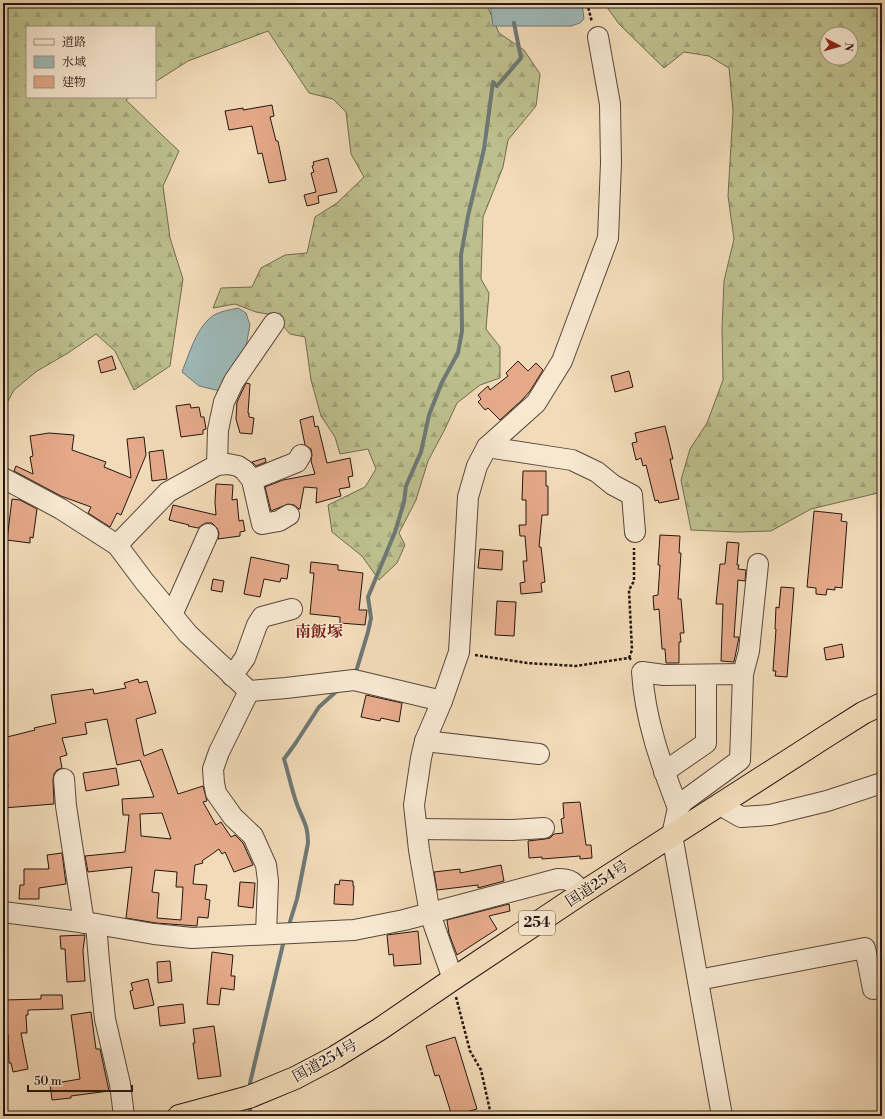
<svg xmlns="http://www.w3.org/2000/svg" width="885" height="1119" viewBox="0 0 885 1119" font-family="'Libre Bodoni','Noto Serif JP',serif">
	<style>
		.forest { fill: url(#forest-firs); stroke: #716b4f; fill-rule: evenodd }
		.water { fill: #9eb9b8; stroke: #6e7875 }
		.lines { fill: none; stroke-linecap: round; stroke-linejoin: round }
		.stream { stroke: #6e7875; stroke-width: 4 }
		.building { fill: #e4a989; stroke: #251610; fill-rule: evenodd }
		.minor-casing { stroke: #58473a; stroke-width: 22 }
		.highway-casing { stroke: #251610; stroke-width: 24 }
		.path { stroke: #251610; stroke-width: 2.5; stroke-dasharray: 3 2; stroke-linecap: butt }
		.minor { stroke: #f7e8d2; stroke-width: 20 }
		.highway { stroke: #f2dbb9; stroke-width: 22 }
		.labels { text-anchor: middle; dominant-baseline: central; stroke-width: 3; stroke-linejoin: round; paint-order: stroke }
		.shield { fill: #f7e8d2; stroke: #64554a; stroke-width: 1 }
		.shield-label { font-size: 14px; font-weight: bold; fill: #251610 }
		.street-label { font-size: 15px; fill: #251610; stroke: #f7e8d2 }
		.neighbourhood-label { font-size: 16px; font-weight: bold; fill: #7a1f14; stroke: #f7e8d2 }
	</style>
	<defs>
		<pattern id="forest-firs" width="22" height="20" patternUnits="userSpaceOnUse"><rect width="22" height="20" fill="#bdc08e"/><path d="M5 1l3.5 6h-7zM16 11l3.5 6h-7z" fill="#a2a479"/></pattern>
	</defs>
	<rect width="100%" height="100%" fill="#f2dbb9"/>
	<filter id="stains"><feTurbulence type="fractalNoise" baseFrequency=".005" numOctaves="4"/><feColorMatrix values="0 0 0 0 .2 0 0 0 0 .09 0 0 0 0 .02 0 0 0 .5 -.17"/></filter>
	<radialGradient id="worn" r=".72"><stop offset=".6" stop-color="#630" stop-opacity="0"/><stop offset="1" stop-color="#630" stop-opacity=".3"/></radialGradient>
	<g class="forest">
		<path d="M3,3h483l13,30 25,17 16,24 -4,32 -28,34 -5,27 -20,50 -2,62 8,14 -3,36 14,18v31l-20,7 -23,18 -12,26 -17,32 -12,39 -17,33 6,12 -8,18 -18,17 -17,-24 -30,-24 -4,-27 37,-18 11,-18 -8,-20 -28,5 -5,-17 -14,-21 -10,-36 -6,-43 -15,-3 -17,-19 -17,-3 -21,-8 -22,4 8,-20 31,-1 9,-19 24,-13 22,-2 8,-36 22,-14 27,-26 -13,-23 -5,-42 -13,-13 -24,-6 -41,-62 -80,30 -33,21v-55h-128v70h103l-4,3 36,35 17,16 -16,35 7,52 13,41 -13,87 -36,24 -19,-39 -19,-17 -28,19 -31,18 -23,19 -11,20z"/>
		<path d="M604,3h278v489l-71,17 -40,22 -33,1 -47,-2 -10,-50 9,-31 17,-26 16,-43 -1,-51 2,-48 10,-42 -6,-43 5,-85 -4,-43 -20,-12 -25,-4 -20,16 -45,-44zM827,34h24v24h-24z"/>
	</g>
	<g class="water">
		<path d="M490,3h92l2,16 -4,4 -9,3h-78z"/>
		<path d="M238,308l8,5 4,12 -4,21 -26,45 -21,-5 -17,-14c7,-18 15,-46 32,-57 7,-4 16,-5 24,-7z"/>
	</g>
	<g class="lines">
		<g class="stream">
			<path d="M355,675l13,-43 3,-14 -3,-21 27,-65 9,-30 2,-16 15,-34 8,-37 13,-33 16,-29 4,-22 -1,-76 7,-39 16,-67 9,-67 4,4 24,-28 -7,-35"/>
			<path d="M288,928l9,-29 11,-56c0,-17 -4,-21 -10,-36 -6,-15 -9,-32 -14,-48l11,-15 24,-37 20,-18"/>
			<path d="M250,1089v-6l34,-143"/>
			<path d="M250,1104v12"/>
		</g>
	</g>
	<g class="building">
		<path d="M272,105l2,11 -4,1 6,24h2l8,39 -17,3 -7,-30 -4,1 -6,-28 -23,4 -4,-19 18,-3v2z"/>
		<path d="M328,158l9,34 -19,4 1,7 -12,3 -3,-11 12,-3 -5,-19 3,-1 -2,-6 2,-1 -1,-3z"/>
		<path d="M112,356l4,13 -15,4 -3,-12z"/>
		<path d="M518,361l10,10 8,-8 7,7 -13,21 -8,9 -22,20 -12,-12 -3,2 -7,-8 3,-3 -3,-4 10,-9 2,4 18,-14 -2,-3z"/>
		<path d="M629,371l4,16 -18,5 -4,-16z"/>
		<path d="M246,383l4,1 -2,29h1v4l5,1 -2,16 -12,-1 -4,-14 1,-17z"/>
		<path d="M190,404l1,4 8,-1 2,10h3l2,12 -3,1v4l-22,3 -5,-31z"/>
		<path d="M313,416l2,11 3,-1 9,37 23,-5 3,18 -5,1 2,10 -11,2 2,7 -25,7 1,-15 -13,-1 -4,22h-1l-5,-4 -6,-1 -17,7 -6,-24 18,-7 32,-6 -4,-13 1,-6 -1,-6 -6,-4 -5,-25z"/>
		<path d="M665,426l8,33h-3l9,40 -20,4 -1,-3 -3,1 -9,-36 -3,1 -2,-8 -5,2 -4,-17 5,-1 -2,-9z"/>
		<path d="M49,433l25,2 -2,15 34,12 -2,5 27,11 -4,-39 17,-2 2,18 -25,60 -4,-2 -7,14 -22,-14 3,-6 -30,-11 -47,-25 2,-5 17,8 -3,-17 3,-1 -3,-20z"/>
		<path d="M163,450l4,29 -15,2 -3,-29z"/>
		<path d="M265,458l1,4 -10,4 -4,-4z"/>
		<path d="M523,471h23v15h2v29h-6l-3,32h2l4,35 -4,1 1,9 -21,2 -1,-11 5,-1 -2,-21h4l-2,-25h-5l-1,-11h7v-25h-4z"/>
		<path d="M216,484l17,1 -1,15 5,-1 2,22 4,-1 2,11 -5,1v4l-22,3 1,-6 -2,-5 -5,-5h-6l-4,2 -4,3 -10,-2 1,-1 -20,-5 4,-15 43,10 -1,-13z"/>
		<path d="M12,499l8,1 17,9 -4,29 -3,-1v6l-23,-3z"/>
		<path d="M814,511l28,3 -1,7 6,1 -5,66 -7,-1v3l-8,-1 -1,6 -10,-1v-6l-9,-1z"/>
		<path d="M660,535l20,1 -1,17h2l-3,46h3l3,34h-4l1,9h-2v21h-13l-1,-14h-3l-3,-40 -5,1 -1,-14 5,-1 2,-30h-2z"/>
		<path d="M727,542l12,1 -2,22h2l-1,4 8,1 -1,11 -7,-1 -4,57h5l-5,25 -13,-1 2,-57h-7l4,-40h5z"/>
		<path d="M480,549l23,2 -1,19 -24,-2z"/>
		<path d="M251,557l38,8 -2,14 -6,-1 -1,4 -16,-3 -4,18 -16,-3z"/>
		<path d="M311,562l27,3v5l25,3 -4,37h8l-2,15 -25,-2v-6l-30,-3 4,-41h-4z"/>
		<path d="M213,579l11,2 -2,11 -11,-2z"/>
		<path d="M781,587l13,1 -7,89 -12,-1 1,-5h-3l3,-42h-1l1,-22 3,1z"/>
		<path d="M497,601l19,1 -2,34 -19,-1z"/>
		<path d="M842,644l2,13 -18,3 -2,-12z"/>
		<path d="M138,679l1,4 8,-2 9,32 -20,6 8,37 18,-7 16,45 25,-8 4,15 -4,1 13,23 5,-3 10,15 4,-2 8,8 10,22 -19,7 -9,-20 -3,2 -3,-5 -17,12 1,2 -8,2 -2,19 14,1 -2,14 5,1 -2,18 -10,-1 -1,9 -41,-3 -30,-5 6,-51 -44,5 -3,-16 40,-4 4,-37h-6l-1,-16 32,-2 -14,-37 -23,5 -10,-46 -22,4 2,11 -25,4 5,17 -7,2 2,11 -5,2 -3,4 -1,6 1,24 -51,4v-21l5,-1 -5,-19v-29l32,-8 -1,-2 22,-5 -5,-28 42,-6 1,5 32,-6 -2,-5zM162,813l9,26 -30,-3 -1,-22zM155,870l22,2 -1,15h7l-2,33 -24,-2 2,-25 -7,-1z"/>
		<path d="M366,695l36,8 -3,19 -18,-4 -1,3 -19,-4z"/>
		<path d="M116,768l3,17 -33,6 -3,-18z"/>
		<path d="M580,802l6,43h5l1,13 -12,1v-3l-38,3v-2l-13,1 -1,-17 17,-2 5,-1 4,-4 9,-1 -2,-14 3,-1 -1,-15z"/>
		<path d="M62,853l4,31 -27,4v11h-20l1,-14h4v-16h25l-2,-14z"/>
		<path d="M501,865l3,16 -26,7v-3l-41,5 -3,-18 26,-3v4z"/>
		<path d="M340,880l13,1v5h1l-1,19 -19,-1 1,-20 4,1z"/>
		<path d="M240,882l15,1 -2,25 -15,-2z"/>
		<path d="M509,904l1,7 -21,5 8,13 -40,26 -8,-21 -2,-14z"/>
		<path d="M418,931l3,33 -27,2 -1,-12 -4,1 -2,-20z"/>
		<path d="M85,935l-2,15 2,31 -18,1 -2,-33h-4l-1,-13z"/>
		<path d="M212,952l21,3 -2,21h4l-1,14 -13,-2 -2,17 -12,-1z"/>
		<path d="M170,961l2,20 -14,2 -1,-21z"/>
		<path d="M148,979l6,26 -20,4 -4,-18 3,-1 -2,-7z"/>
		<path d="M41,995h21l1,14 -35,1v5h-2l1,18h-6l7,36 -15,3 -2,-9h-2l-1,-29h-2l-2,-34 37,-1z"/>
		<path d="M183,1004l2,19 -25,3 -2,-19z"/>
		<path d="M91,1012l5,37h4l9,42 -38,5v2l-19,2 -2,-16 30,-5 -9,-64z"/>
		<path d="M214,1026l7,50 -23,3 -5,-36h2l-2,-14z"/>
		<path d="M455,1037l22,72 -25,7 -13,-41 -4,1 -9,-30z"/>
	</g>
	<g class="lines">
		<g class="minor-casing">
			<g id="minor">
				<path d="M487,447l85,13 25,12 16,13 19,10 3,37"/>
				<path d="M217,465l1,-35 6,-28 10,-21 40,-58"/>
				<path d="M3,478l58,31 56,36 27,36 44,53 61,57 37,-3 68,-8 88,21"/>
				<path d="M252,480l45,-18 4,-7"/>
				<path d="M117,545l51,-53 49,-27 11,-1 10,2 6,4 8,10 10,44 17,-3 10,-6"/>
				<path d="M172,615l36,-81"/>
				<path d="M232,676l13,-18 12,-33 5,-8 30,-8"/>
				<path d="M249,691l-30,61 -6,17 1,14 2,10 17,24 20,19 13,29 2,16 -2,53"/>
				<path d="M425,741l114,13"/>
				<path d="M664,772l42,-29v-68"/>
				<path d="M64,779l2,27 18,117"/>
				<path d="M720,805l21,12 29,-2 57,-14 55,-18"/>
				<path d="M678,808c-17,-44 -33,-88 -36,-136l22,3 79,-1"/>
				<path d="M417,829l96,1 31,-2"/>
				<path d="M3,912l93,12 58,10 38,4 162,-8 50,-10 154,-41c14,0 16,4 24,14"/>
				<path d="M96,924l3,37 6,58 15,65 4,32"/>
				<path d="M453,979l-23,-65 -11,-64 -5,-45 7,-47 4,-17 17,-40 17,-49 9,-155 9,-31 10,-19 49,-44 26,-42 46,-123 3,-75 -1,-59 -12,-67"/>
				<path d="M698,980l167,-32 8,41 9,-2"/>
				<path d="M722,1116l-50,-281 6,-27 6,-7 56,-41 3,-86 6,-23 9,-87"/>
			</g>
		</g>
		<g class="highway-casing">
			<path id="highway" d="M179,1116l70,-19 46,-19 40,-21 45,-28 73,-50 129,-86 243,-156 38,-24 19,-9"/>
		</g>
		<g class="path">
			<path d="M587,3l5,19"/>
			<path d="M475,655l52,8 49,3 53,-8 3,2"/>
			<path d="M629,658l3,-8 -3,-60 5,-9v-33"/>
			<path d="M456,997l14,54 11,19 10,45 -3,1"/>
		</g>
		<use href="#minor" class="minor"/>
		<use href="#highway" class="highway"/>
	</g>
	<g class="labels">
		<rect class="shield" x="519" y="911" width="36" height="24" rx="3"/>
		<g class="shield-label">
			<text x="537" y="923">254</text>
		</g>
		<g class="street-label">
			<text transform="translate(597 884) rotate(-33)">国道254号</text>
			<text transform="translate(325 1061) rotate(-29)">国道254号</text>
		</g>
		<g class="neighbourhood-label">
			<text x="319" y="632">南飯塚</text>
		</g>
	</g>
	<rect width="885" height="1119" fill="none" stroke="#f2dbb9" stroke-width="16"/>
	<rect x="4" y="4" width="877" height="1111" fill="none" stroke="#251610" stroke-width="2"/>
	<rect x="8" y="8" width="869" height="1103" fill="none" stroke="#251610"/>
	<rect x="26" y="26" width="130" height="72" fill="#f7e8d2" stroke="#a39484"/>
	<rect x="34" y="39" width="20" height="6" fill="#f7e8d2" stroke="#a39484"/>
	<text x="62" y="46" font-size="12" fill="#251610">道路</text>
	<rect x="34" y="56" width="20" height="12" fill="#9eb9b8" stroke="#a39484"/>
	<text x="62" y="66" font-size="12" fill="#251610">水域</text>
	<rect x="34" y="76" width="20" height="12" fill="#e4a989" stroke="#a39484"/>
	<text x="62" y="86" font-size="12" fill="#251610">建物</text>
	<g transform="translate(839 46) rotate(96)"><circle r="19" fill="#f7e8d2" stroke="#a39484"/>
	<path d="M0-3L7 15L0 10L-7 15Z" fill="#8f2418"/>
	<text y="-6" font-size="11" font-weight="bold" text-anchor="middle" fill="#251610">N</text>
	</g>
	<path d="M28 1085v6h104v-6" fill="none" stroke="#251610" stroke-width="2"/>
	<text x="34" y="1085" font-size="12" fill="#251610" stroke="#f7e8d2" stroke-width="3" paint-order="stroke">50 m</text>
	<rect width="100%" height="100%" filter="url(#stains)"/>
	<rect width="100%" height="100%" fill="url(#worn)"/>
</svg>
